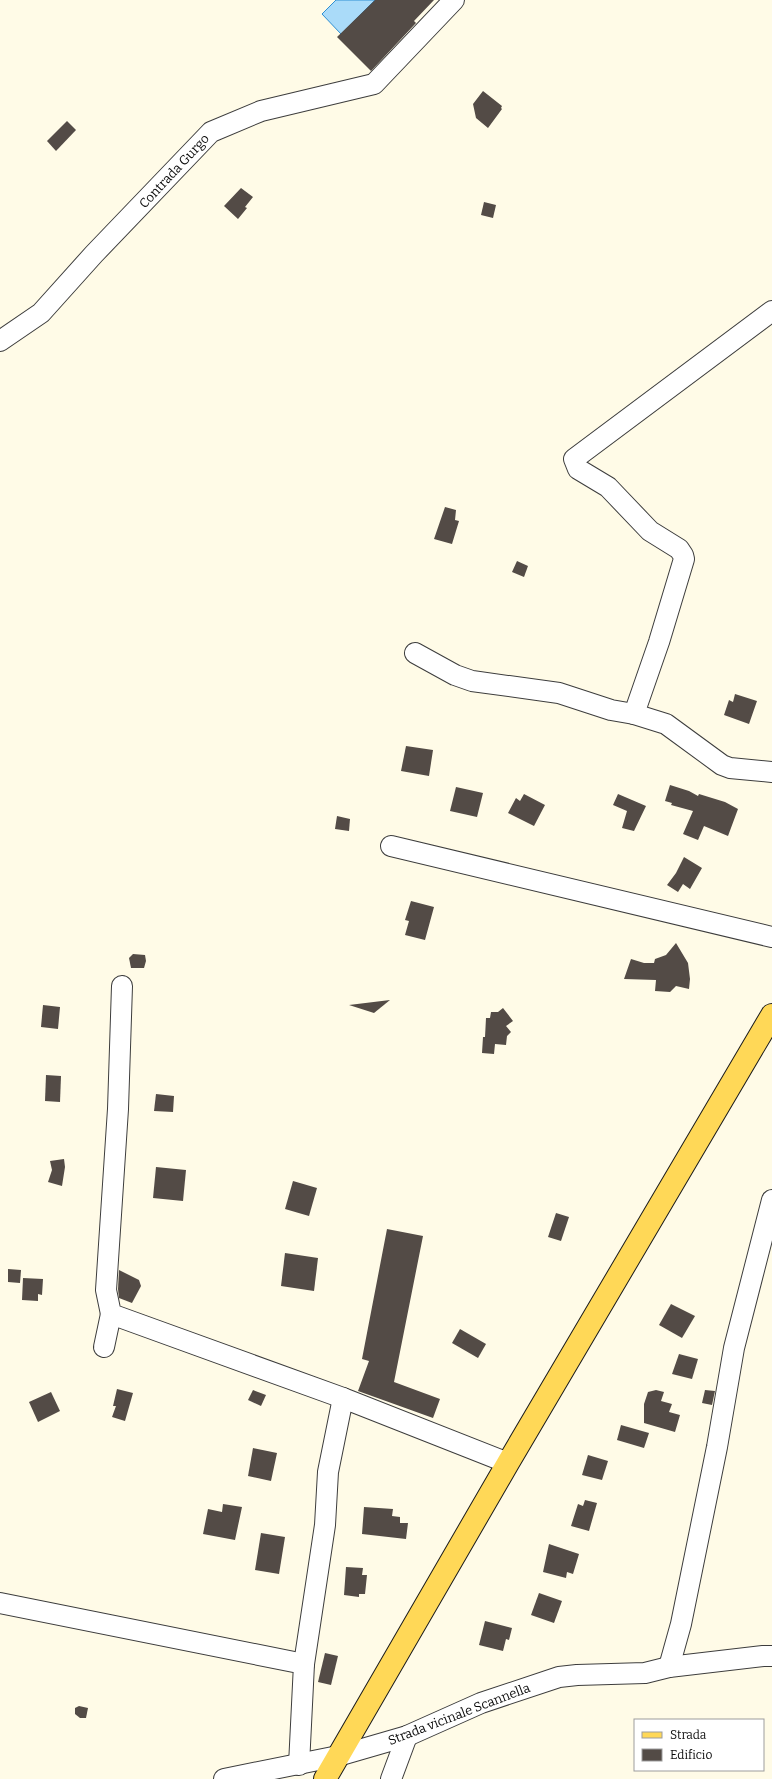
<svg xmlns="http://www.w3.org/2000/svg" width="772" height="1779" viewBox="0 0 772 1779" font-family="Bitter,serif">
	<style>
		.water { fill: #aadbf9; stroke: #2e8fd3 }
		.building { fill: #534b46 }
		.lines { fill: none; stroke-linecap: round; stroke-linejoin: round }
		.minor-casing { stroke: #3d3d3d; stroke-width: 22 }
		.major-casing { stroke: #1b1b1b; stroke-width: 24 }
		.minor { stroke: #fff; stroke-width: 20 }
		.major { stroke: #ffd857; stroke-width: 22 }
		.labels { text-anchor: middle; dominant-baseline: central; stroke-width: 4; stroke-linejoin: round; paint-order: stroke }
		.street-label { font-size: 13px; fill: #0a0a0a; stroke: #fff }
	</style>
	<rect width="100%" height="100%" fill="#fffbe7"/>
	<path class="water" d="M336,0h39l-34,34 -19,-20z"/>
	<g class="building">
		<path d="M375,0h59l-20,21 2,2 -45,48 -34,-34z"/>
		<path d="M483,91l19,15 -1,2 1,1 -14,19 -12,-10 -3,-14z"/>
		<path d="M67,121l9,9 -20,21 -9,-10z"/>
		<path d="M241,188l12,9 -8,10 2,1 -9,11 -14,-13z"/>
		<path d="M484,202l12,3 -3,13 -12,-3z"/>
		<path d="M445,507l11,3 -1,10 4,1 -7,23 -18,-5z"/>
		<path d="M517,561l11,5 -4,11 -12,-5z"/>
		<path d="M735,694l22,7 -8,23 -25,-9 5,-15 4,2z"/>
		<path d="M406,746l27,4 -4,26 -28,-5z"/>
		<path d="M670,785l19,6 9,5 1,-2 26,8 13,7 -10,27 -24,-10 -6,14 -15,-6 10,-23 -22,-6 1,-2 -7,-2z"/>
		<path d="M456,787l27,6 -6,24 -27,-6z"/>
		<path d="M524,794l21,11 -11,21 -26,-13 8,-15 4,3z"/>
		<path d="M618,794l28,12 -12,25 -12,-3 5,-17 -14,-6z"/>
		<path d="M337,816l13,3 -1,12 -14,-2z"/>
		<path d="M684,857l18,11 -12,21 -7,-5 -5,8 -11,-7 9,-12z"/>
		<path d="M411,901l23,6 -9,33 -20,-5 4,-14 -4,-1z"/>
		<path d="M676,943l12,20 2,16 -1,10 -13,-3 -6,6 -15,-1 1,-11 -32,-1 7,-20 13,4h10l1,-4 11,-4z"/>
		<path d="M133,954l12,1 1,6 -2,7h-13l-2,-10z"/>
		<path d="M390,1000l-16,13 -25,-8z"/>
		<path d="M43,1005l17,2 -2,22 -17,-2z"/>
		<path d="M503,1008l10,13 -7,5 5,6 -4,4 -1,9 -11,-1 -1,10 -12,-1 1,-16h2l1,-19h4l1,-6h7z"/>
		<path d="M46,1075l15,1 -1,26 -15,-1z"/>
		<path d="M156,1094l18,2 -1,16 -19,-1z"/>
		<path d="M64,1159l1,8 -3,19 -14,-4 4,-12 -2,-9z"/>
		<path d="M156,1167l30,3 -3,31 -30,-3z"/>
		<path d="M293,1181l24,7 -8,28 -24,-7z"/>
		<path d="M556,1213l13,4 -8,24 -13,-4z"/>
		<path d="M387,1229l36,7 -29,146 46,17 -7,19 -75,-27 11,-30 -7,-2z"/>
		<path d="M285,1253l33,5 -4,33 -33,-5z"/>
		<path d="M8,1269l13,1 -1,13 -12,-1z"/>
		<path d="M119,1270l20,10 2,6 -9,17 -13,-5 -1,-9z"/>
		<path d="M23,1278l20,1 -1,16 -4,-1v7l-16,-1z"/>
		<path d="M671,1304l24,12 -13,22 -23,-13z"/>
		<path d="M460,1329l26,15 -8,14 -26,-15z"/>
		<path d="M679,1354l19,5 -6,20 -20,-5z"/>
		<path d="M117,1389l16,4 -8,28 -13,-4 4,-11h-3z"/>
		<path d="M253,1390l13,5 -5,11 -13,-6z"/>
		<path d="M656,1390l8,2 -3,9 11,3 -3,8 11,3 -5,17 -31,-9v-19l4,-12z"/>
		<path d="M705,1390l10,1 -3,14 -10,-2z"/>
		<path d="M51,1392l9,19 -22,11 -9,-20z"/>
		<path d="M621,1425l28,8 -5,15 -27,-8z"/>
		<path d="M253,1448l24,5 -6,28 -23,-5z"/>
		<path d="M588,1455l20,6 -6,19 -20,-5z"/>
		<path d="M585,1500l12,3 -8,28 -18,-5 7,-22 5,2z"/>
		<path d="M223,1504l19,3 -7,33 -32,-6 5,-25 14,3z"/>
		<path d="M364,1507l29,2 -1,7 8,1v6h8l-2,16 -44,-5z"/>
		<path d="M261,1533l24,4 -6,37 -24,-4z"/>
		<path d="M549,1544l30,10 -6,20 -6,-2 -1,6 -23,-6z"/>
		<path d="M346,1567l17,1 -1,7h5l-2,19h-6v3l-15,-2z"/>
		<path d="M539,1593l23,8 -8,22 -23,-8z"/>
		<path d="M485,1621l27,7 -3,12 -3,-1 -3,12 -24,-6z"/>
		<path d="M325,1653l13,3 -7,29 -13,-3z"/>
		<path d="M79,1706l9,2 -2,10h-6l-5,-4v-6z"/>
	</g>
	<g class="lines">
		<g class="minor-casing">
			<g id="minor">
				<path d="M0,341l41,-28 53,-59 117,-122 50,-21 113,-27 80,-84"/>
				<path d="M415,653l40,22 17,6 87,12 52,17 23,4 32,10 56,41 8,3 42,4"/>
				<path d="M634,714l25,-72 25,-83 -1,-4 -4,-6 -29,-18 -42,-44 -30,-18 -4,-10 198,-148"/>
				<path d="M391,846l381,91"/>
				<path d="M122,986l-4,123 -12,181 5,24 232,84"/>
				<path d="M104,1347l7,-33"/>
				<path d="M0,1603l304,61 -5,101"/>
				<path d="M304,1664l21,-139 3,-53 15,-74 165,65"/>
				<path d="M669,1667l12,-43 36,-177 17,-99 38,-148"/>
				<path d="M224,1779l114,-23 69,-20 74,-33 78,-26 18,-2 68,-2 24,-6 94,-11h9"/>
				<path d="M391,1779l16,-43"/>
			</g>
		</g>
		<g class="major-casing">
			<path id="major" d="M325,1779l183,-316 264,-448"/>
		</g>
		<use href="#minor" class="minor"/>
		<use href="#major" class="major"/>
	</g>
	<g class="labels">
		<g class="street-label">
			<text transform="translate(174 171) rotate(-47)">Contrada Gurgo</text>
			<text transform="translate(459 1714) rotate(-21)">Strada vicinale Scannella</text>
		</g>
	</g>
	<rect x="634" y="1719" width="130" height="52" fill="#ffffff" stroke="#9d9d9d"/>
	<rect x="642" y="1732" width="20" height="6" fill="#ffd857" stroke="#9d9d9d"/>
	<text x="670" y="1739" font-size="12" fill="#0a0a0a">Strada</text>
	<rect x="642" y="1749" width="20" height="12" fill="#534b46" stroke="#9d9d9d"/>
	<text x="670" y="1759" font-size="12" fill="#0a0a0a">Edificio</text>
</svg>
